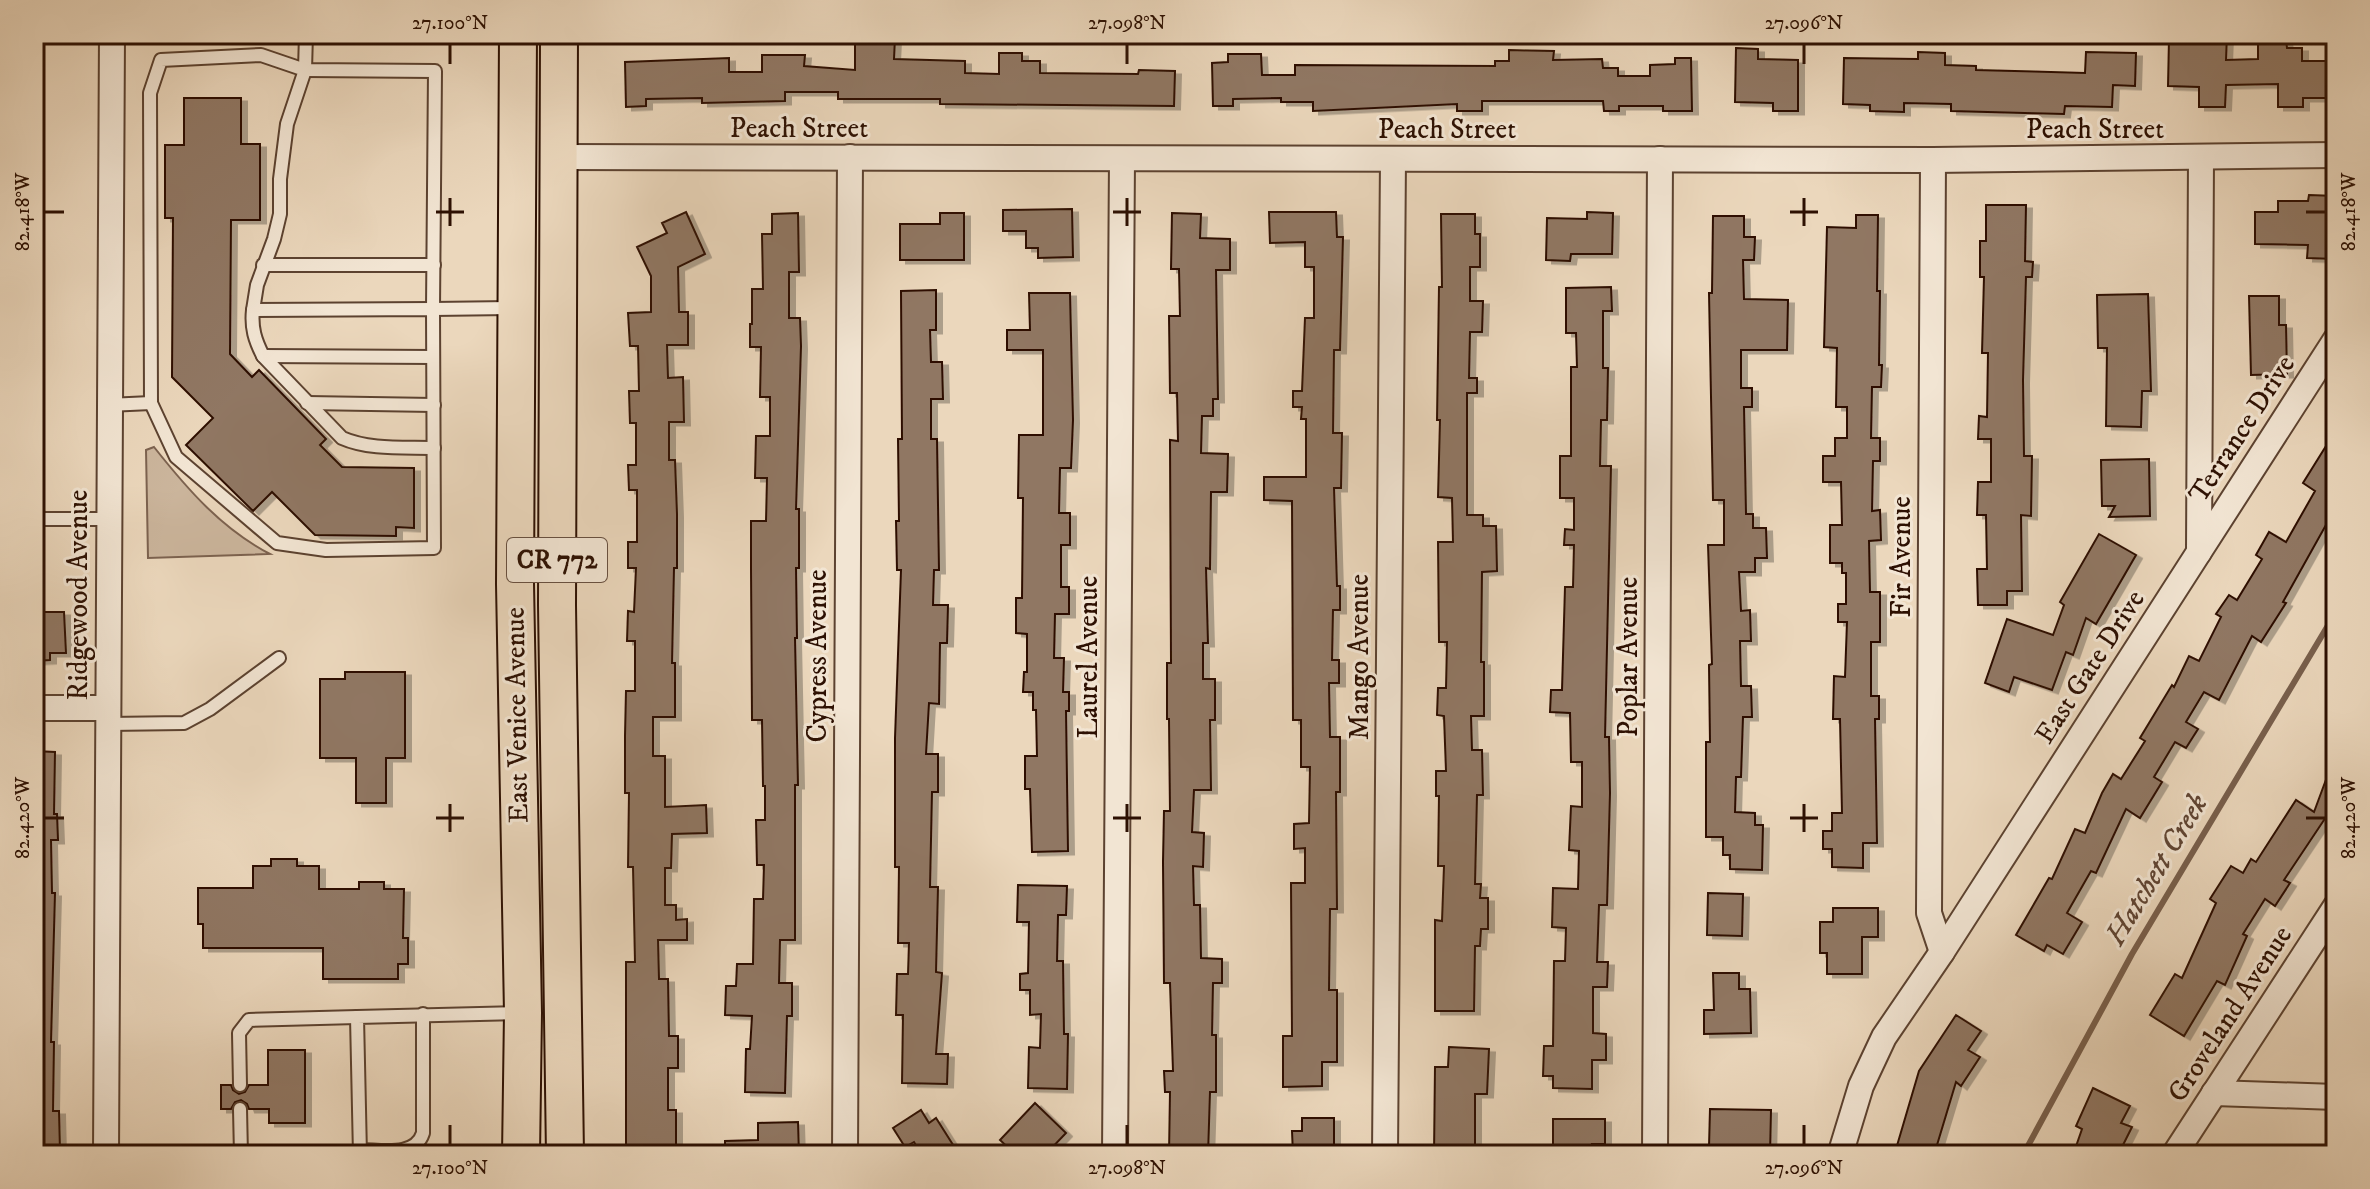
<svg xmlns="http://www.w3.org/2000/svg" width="2370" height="1189" viewBox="0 0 2370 1189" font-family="'IM FELL DW Pica',serif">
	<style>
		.green { fill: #cbb59c; stroke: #7c624f; stroke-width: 2 }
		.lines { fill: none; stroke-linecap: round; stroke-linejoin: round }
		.stream { stroke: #785f4c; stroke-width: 6 }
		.building { fill: #907763; stroke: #2d1002; stroke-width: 2; filter: url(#shadow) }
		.lane-casing { stroke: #5c4230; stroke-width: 16 }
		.street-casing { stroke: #5c4230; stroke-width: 28 }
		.primary-casing { stroke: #2d1002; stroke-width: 40 }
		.lane { stroke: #f2e5d3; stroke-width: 12 }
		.street { stroke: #f2e5d3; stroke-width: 24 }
		.primary { stroke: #ebd7bc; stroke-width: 36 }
		.ticks { fill: none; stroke: #2d1002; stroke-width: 3 }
		.labels { text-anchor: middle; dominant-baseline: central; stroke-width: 6; stroke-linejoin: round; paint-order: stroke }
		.shield { fill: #f2e5d3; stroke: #685041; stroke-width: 2 }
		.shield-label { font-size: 26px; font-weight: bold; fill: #2d1002 }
		.street-label { font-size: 28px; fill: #2d1002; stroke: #f2e5d3 }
		.water-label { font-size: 30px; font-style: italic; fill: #5f4433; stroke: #f2e5d3 }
		.neatline { fill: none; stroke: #2d1002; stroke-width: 3 }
		.ticks-label { font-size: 20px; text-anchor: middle; fill: #2d1002 }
	</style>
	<defs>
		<filter id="shadow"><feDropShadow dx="6" dy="3.5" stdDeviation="0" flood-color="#0004"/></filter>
	</defs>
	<rect width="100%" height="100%" fill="#ebd7bc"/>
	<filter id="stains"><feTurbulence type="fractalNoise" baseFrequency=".0025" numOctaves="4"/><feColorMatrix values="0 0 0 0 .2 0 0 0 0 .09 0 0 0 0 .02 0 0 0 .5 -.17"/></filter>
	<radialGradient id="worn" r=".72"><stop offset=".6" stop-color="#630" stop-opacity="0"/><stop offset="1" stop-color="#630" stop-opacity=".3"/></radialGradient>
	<path class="green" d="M154,447c34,43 68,82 116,107l-122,4 -2,-108z"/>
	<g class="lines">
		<path class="stream" d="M2023,1155l109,-201 204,-342"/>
	</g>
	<g class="building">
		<path d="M2206,34h21l-1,26 32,-1v-20h28l1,9h15v13h34v37h-33v9h-25v-23l-52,1 -1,22h-26v-20l-31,-1 1,-47 37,1z"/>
		<path d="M855,38h40l-1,21 71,2v12l34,1v-21h23v8h18v12l98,1 1,-4 36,1 -1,35 -234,-2v-5h-102v-7h-53v9l-83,2v-5l-56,1v7l-20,1 -1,-45 104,-4v14h33v-17h43l-1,11 51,4z"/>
		<path d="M1736,48l22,1v10l40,1v51h-25v-8l-38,-1z"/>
		<path d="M1509,50l45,1 -1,9 49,-1 1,9h15v8h32v-11l25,-1v-6h16l1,53h-29v-5h-44v5h-15l-1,-10h-121v10h-25v-7l-144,7v-9h-32v-4l-48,1v7h-20l-1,-43 16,-1v-8h33l1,21h33v-10l200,1v-5h14z"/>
		<path d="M1918,52l27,1v12l31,1v4l109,3 1,-21 50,1 -1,33 -22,-1 -1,22 -47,-1 -1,8 -113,-3v-7l-47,-1v9l-34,-1v-6l-27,-1 1,-46 74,1z"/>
		<path d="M184,98h57v46h19v76h-29l-1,134 22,23 7,-7 67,69 -6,6 22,22 72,1v60l-18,-1v9l-81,-1 -43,-43 -19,19 -67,-66 27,-27 -41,-41 1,-159h-8v-73h19z"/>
		<path d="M2309,195l27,1v63l-29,-1 1,-13 -53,-1v-32h23v-11h30z"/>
		<path d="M1986,205h40l-1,56 8,1 -1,15h-6l-3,103 1,76h8l-1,60 -10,-1 1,76h-15v14h-29l-1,-36h10l-1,-54h-9l1,-33h13v-43h-13l1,-23 8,1 1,-64h-6l2,-76h-4v-36h6z"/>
		<path d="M1072,209l1,48 -35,1v-10h-12v-17h-23v-21z"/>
		<path d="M686,212l19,42 -27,13 1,45h9v33h-21l1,33 15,-1 1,45h-15v38h6l2,54v54h-3l-2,95h3v54h-22v39h12v51l41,-2 1,28 -35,1 -1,34h-6v37h11v15l11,-1v21h-29l1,39h9l1,57h9v32h-10v42h8v45h-50v-193h9l-2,-95h-5l1,-74h-4v-57l1,-45h9v-50h-8l1,-30 6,1 2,-44h-8v-26h9v-52h-8l-1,-25h8v-42h-6l-1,-32h10l-1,-45h-8l-2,-33 23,-1v-36l-14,-29 30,-14 -5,-10z"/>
		<path d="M1269,212h67l1,25h6l-3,113h-6l-1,83h9l-1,55h-7l3,98h3v24h-7l-1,50h7v23h-10l1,54h10v55h-4l1,117h-7l-1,81h8v72h-15v24l-39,1v-51h9l-1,-153h14v-35l-11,1v-25l15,-1 1,-56h-9v-47h-8l-1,-219 -28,-1v-23h42v-58h-5l1,-12h-9v-16h9l3,-73h9v-51h-9v-25l-35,1z"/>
		<path d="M1587,212l26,1 -1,41h-41l-1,7 -24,-1 1,-42 40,1z"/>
		<path d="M798,213l1,59h-10v46h11l1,28 -5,163h3v59h-3l1,70h-2l3,147h-3v155h-15l-1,43h13v33h-5l-2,77 -40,-1 1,-43h4l2,-33 -27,-1 1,-29h10l1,-22h16l1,-65h9l1,-34h-7l-1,-45h9v-34h-2l-1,-66h-10l-1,-152v-47h15l1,-43h-12l1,-42h14v-39h-10l1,-50h-11v-23h2v-35h11l-1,-55h10v-20z"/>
		<path d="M940,213h24v47h-64v-36h40z"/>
		<path d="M1172,213l29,1 -1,24 30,1v31h-14l2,129h-5v17h-11l-1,37 27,1 -1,38h-16l-1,77 -4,-1 2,75h-5v36h12v41h-5l1,70h-17l-2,42 12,1 -1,34 -10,-1 1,39h6l1,53 21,1v24h-9l-1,52h4v57h-6l-2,63h-39l1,-63h-5l-1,-21h9l-3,-88h-6l-1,-121 1,-51h6l-1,-92h-2v-56h4l-1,-223 8,1 -1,-48h-7l-1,-77h11l-1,-47h-8z"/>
		<path d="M1441,214h34v20h5v33h-10v34h13l-1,31h-12l-1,46h8v15h-10v122h16v11h13l1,45 -15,1 -1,90h3v54h-13l1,34h10l1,45h-6l-2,89h6l-1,14h8v31h-7l-1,17h-5l-1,65h-39v-91l7,1 2,-55h-6l1,-70h-3v-25h10l-2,-55 -7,-1 1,-27h8l1,-46h-8l-1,-100h15l-1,-44 -14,-1 2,-77h-3l2,-133h3z"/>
		<path d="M1856,215h22l-1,76h3l-1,74h3l-1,22h-9l-1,51h9v23h-7l-1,50 8,-1 1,30 -12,1 1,51h10v50h-9v54h8v23h-4l2,124h-14v25l-31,-1v-18h-9v-18h9v-18h10l-2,-94h-7l1,-43 11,1 2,-55h-9v-18h8v-31h-4v-10h-12v-38h12l-1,-43h-18v-26h12v-18h12v-31h-11l1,-59 -13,-1 3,-120 29,1z"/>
		<path d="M1713,216h31v21h11l-1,23h-11l1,39 44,1 -1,50h-46v38h11v19h-8l2,107h7v14h13l1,30h-12v14h-16l2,39 9,-1 1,31h-11l1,45h10l1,31h-9l-2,60h-5l-1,35 20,1v12h8l-1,45 -32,-1v-14h-7v-18h-17v-95h4l-1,-77 3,-1 -4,-119h16v-45h-11l-4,-207h3z"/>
		<path d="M1611,287l1,24h-9v57h5l-1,52h-6l-1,46h11l-6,271h4l1,56 -3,112h-8l-2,57h11l-1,25h-14v46l13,1v26h-14v29l-39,-1v-12h-10l1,-30h9l1,-85h11l1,-33 -14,-1 1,-39 25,1 1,-38 -10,-1 2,-44 11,1v-45h-11l-1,-49 -20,-1 1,-22h11l3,-103h8l1,-42h-10l1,-16 9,1v-32h-14v-42h11v-89h6l-1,-34h-10v-45z"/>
		<path d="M936,290v40h-6l1,32h11l1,37h-12v40h6l2,131h-5l-1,35h15l-1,38h-7l-1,61 -10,-1 -3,51h12v38h-6l-2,95h8l-2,85 6,1 -6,81h12l-1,30 -45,-1 1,-68h-7l1,-41h11l1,-31h-11l1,-76h-4v-129l6,-168h-4l-1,-49h3l-1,-82h4l-1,-148z"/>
		<path d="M1029,293h41l3,127 -2,48h-11l-1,45h11v32h-9v42h8v27h-14l-1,44h10l-1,34h6v19h-3l2,140 -36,1 -2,-63h-5v-33h12l-1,-46h-3v-18h-10l1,-20h3v-38l-11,-1v-35h6l1,-100h-5l1,-63h24v-85h-36v-20h23z"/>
		<path d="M2148,294l3,97h-9l-1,36 -35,-1 1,-78h-9l-1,-53z"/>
		<path d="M2249,296h30v29h7l1,49 -36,1z"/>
		<path d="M2336,430v77l-53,95 3,1 -25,39 -9,-6 -33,64 -15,-8 -18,30 12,7 -12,19 -11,-6 -21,35 8,5 -22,36 -14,-9 -30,64 -5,-2 -24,42 15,9 -19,32 -16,-9 -3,6 -28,-16 33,-57 3,1 23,-50 10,4 17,-40 11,-19 8,5 24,-38 -5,-3 32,-53 2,2 15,-31 10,5 22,-44 -5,-3 13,-19 8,5 25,-41 -6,-4 13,-23 17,10 29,-51 -12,-8z"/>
		<path d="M2149,459l1,57 -41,1 6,-11h-13l-1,-46z"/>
		<path d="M2099,534l37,21 -40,69 -10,-6 -13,37 -7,-3 -14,38 -38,-13 -5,15 -24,-9 22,-64 46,16 11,-30 -4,-3z"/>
		<path d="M43,612h21l2,41h-16v7l-16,1v-38h9z"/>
		<path d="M345,672h60v86h-19v45h-30v-45h-36v-79h25z"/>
		<path d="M34,751l21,1 -1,62h3l1,26h-7l1,53h3l-4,149h3l-1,69h6l1,40 -26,1z"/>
		<path d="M2334,758l2,44 -52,78 6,3 -15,23 -10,-7 -22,35 4,2 -22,49 -8,-4 -33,55 -34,-21 25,-41 7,4 34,-75 -6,-4 21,-33 12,7 8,-14 5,3 40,-62 18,12z"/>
		<path d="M271,859h26v7h22v23h40v-7h25v7h20l-1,49h5v26h-10v15h-75v-31h-120v-24h-5v-36h55v-22h18z"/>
		<path d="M1018,885l49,1 -1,29h-8l-1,46h6l1,73h4l-1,55 -39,-1 1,-41 11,1 1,-34 -11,1v-25h-10v-16l8,-1 1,-51h-12z"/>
		<path d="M1708,893l35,1 -1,42 -35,-1z"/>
		<path d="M1833,908h45v29h-16v37h-35v-21h-7v-31h13z"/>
		<path d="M1713,973h26v16h11l1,44 -47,1v-24h10z"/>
		<path d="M1956,1015l25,16 -13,19 12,7 -19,29 -5,-4 -22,73h-17l-21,-6 23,-78z"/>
		<path d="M1449,1047l40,2 -2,45h-12v61h-41l1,-88h13z"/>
		<path d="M268,1050h37v73h-36v-14h-20l-2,-5 -6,-4 -6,2 -4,7h-10v-24h10l2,5 6,4 6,-2 4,-7h19z"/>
		<path d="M2093,1088l37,18 -9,17 11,4 -14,28h-45l9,-26 -6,-3z"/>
		<path d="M1035,1103l31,30 -21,22h-29l-16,-15z"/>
		<path d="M1710,1109l61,1 -1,45 -25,-1v-6l-36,-1z"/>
		<path d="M921,1110l8,13 7,-5 19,30 -11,7h-22l-8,-13 -9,5 -12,-19z"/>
		<path d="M1302,1118h32v37h-41l-1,-24h10z"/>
		<path d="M1553,1119h52v25h-13l1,11h-40z"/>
		<path d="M798,1122l1,33h-74v-14l33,-1v-17z"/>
	</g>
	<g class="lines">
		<g class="lane-casing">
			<g id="lane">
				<path d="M306,34l-1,36 130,1 -2,238 80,-1"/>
				<path d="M261,55l44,15 -18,54 -7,55v35l-6,25 -17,46 -4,25 180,-1 1,239 -108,2 -49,-7 -101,-86 -25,-54 -1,-310 11,-33z"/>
				<path d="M263,265h171"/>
				<path d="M253,310c-2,18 2,30 10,46l79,82c27,12 62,9 92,10"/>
				<path d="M263,356l170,1"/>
				<path d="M307,403l127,2"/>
				<path d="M108,405l43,-2"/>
				<path d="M34,515l10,4h63"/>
				<path d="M108,724l76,-1 26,-14 69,-51"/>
				<path d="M240,1085l-1,-52 10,-13 108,-3"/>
				<path d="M240,1109l1,46"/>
				<path d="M360,1150c21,0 55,8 63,-17v-119"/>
				<path d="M360,1155l-3,-138 163,-4"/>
			</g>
		</g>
		<g class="street-casing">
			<g id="street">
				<path d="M558,157l1375,3 403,-5"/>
				<path d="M1933,160l-4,753 13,39"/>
				<path d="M2199,552l137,-213"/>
				<path d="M34,708h74"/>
				<path d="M2214,1093l122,4"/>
				<path d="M106,1155l6,-1121"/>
				<path d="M845,1155l5,-998"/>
				<path d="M1115,1155l7,-996"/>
				<path d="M1385,1155l8,-996"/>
				<path d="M1655,1155l5,-996"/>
				<path d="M1840,1155l21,-69 23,-49 58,-85 257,-400 2,-394"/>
				<path d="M2174,1155l162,-249"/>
			</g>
		</g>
		<g class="primary-casing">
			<g id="primary">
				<path d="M518,34l-3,550 8,429 -2,142"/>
				<path d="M559,34l-2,571 8,550"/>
			</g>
		</g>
		<use href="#lane" class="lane"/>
		<use href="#street" class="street"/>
		<use href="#primary" class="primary"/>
	</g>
	<path class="ticks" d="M450,44v20M1127,44v20M1804,44v20M450,198v28M1127,198v28M1804,198v28M44,212h20M436,212h28M1113,212h28M1790,212h28M2306,212h20M450,804v28M1127,804v28M1804,804v28M44,818h20M436,818h28M1113,818h28M1790,818h28M2306,818h20M450,1125v20M1127,1125v20M1804,1125v20"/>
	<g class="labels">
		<rect class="shield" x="507" y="538" width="100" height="44" rx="6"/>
		<g class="shield-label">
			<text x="557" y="560">CR 772</text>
		</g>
		<g class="street-label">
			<text x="799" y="128">Peach Street</text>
			<text x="1447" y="129">Peach Street</text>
			<text x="2095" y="129">Peach Street</text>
			<text transform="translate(2242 429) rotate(-57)">Terrance Drive</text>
			<text transform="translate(1901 557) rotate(-90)">Fir Avenue</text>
			<text transform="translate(78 595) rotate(-90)">Ridgewood Avenue</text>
			<text transform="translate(817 656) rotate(-90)">Cypress Avenue</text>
			<text transform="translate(1088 657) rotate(-90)">Laurel Avenue</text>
			<text transform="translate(1359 657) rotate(-90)">Mango Avenue</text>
			<text transform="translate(1628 657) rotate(-90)">Poplar Avenue</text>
			<text transform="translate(2090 667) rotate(-57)">East Gate Drive</text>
			<text transform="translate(517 715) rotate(-91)">East Venice Avenue</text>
			<text transform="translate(2230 1014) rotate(-57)">Groveland Avenue</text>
		</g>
		<g class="water-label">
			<text transform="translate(2157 870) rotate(-59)">Hatchett Creek</text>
		</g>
	</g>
	<rect width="2370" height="1189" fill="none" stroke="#ebd7bc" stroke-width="88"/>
	<rect x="44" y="44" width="2282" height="1101" class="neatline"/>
	<g class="ticks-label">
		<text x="450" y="29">27.100°N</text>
		<text x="1127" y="29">27.098°N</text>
		<text x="1804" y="29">27.096°N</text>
		<text transform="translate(2348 212) rotate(-90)" y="7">82.418°W</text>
		<text transform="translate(22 212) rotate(-90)" y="7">82.418°W</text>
		<text transform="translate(2348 818) rotate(-90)" y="7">82.420°W</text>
		<text transform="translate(22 818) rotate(-90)" y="7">82.420°W</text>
		<text x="450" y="1174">27.100°N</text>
		<text x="1127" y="1174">27.098°N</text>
		<text x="1804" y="1174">27.096°N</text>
	</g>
	<rect width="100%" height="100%" filter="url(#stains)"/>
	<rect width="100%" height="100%" fill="url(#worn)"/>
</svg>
